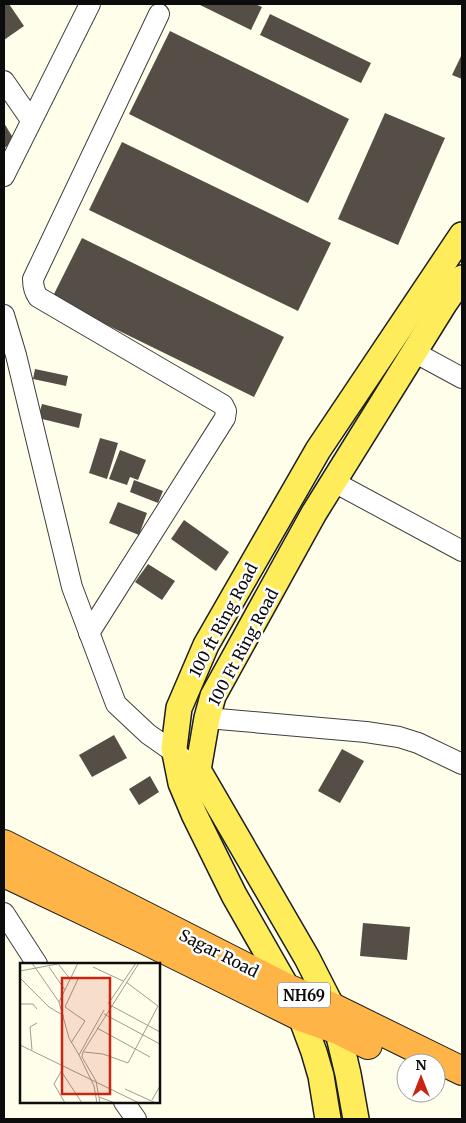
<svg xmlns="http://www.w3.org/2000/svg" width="466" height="1123" viewBox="0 0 466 1123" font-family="Merriweather,serif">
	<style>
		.building { fill: #554e47 }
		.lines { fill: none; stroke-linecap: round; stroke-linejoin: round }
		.minor-casing { stroke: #3f3f3f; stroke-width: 22 }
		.major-casing { stroke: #1d1d1d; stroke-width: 28 }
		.highway-casing { stroke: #1d1d1d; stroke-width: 30 }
		.minor { stroke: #fff; stroke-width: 20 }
		.major { stroke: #ffec5a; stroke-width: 25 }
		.highway { stroke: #ffb448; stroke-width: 28 }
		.labels { text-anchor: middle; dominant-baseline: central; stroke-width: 5; stroke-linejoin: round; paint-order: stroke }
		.shield { fill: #fff; stroke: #555; stroke-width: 1 }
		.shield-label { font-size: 15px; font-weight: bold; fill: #0c0c0c }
		.street-label { font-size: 16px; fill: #0c0c0c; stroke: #fff }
		.inset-road { fill: none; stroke: #9e9d91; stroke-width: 1 }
		.view { fill: #c92516; fill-opacity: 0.15; stroke: #c92516; stroke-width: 2.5 }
		.inset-edge { fill: none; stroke: #0c0c0c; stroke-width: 2.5 }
	</style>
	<rect width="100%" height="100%" fill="#fffeea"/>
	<g class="building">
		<path d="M4,4h5l15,22 -20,14z"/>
		<path d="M198,4h57l7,3 -11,23z"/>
		<path d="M270,14l101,49 -10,20 -101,-48z"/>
		<path d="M170,31l179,88 -41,84 -179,-89z"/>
		<path d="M462,54v25l-10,-4z"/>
		<path d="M385,113l60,25 -47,107 -60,-26z"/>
		<path d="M4,123l11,18 -11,7z"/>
		<path d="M122,142l209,101 -33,68 -209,-101z"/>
		<path d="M82,238l202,99 -30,60 -202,-99z"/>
		<path d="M35,369l33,7 -2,10 -33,-7z"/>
		<path d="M42,404l40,10 -3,14 -41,-10z"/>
		<path d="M100,438l18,5 -11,36 -18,-6z"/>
		<path d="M120,450l26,10 -8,20 -8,-3 -3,8 -18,-6z"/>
		<path d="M134,480l29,11 -5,12 -28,-11z"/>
		<path d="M118,502l29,11 -8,22 -30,-12z"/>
		<path d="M184,520l45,32 -13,19 -45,-32z"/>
		<path d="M148,564l27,17 -13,19 -27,-18z"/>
		<path d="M114,735l13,23 -35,19 -13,-22z"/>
		<path d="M342,749l22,12 -24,42 -22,-12z"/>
		<path d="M150,776l9,16 -20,13 -10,-16z"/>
		<path d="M363,923l47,4 -3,33 -47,-4z"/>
	</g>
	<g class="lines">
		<g class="minor-casing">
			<g id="minor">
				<path d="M4,81l27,39"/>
				<path d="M4,176l86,-172"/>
				<path d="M4,315l12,40 56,232 44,117 32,30 37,26"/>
				<path d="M414,352l48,26"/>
				<path d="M334,482l128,69"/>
				<path d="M89,633l136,-215 1,-7 -3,-6 -185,-108c-4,-6 -5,-11 -5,-18l126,-265"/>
				<path d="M207,718l159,14 33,5 19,6 44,21"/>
				<path d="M4,913l33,51"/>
				<path d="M124,1102l12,17"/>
			</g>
		</g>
		<g class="major-casing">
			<g id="major">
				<path d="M328,1119l-7,-43 -7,-24 -13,-35 -14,-29 -53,-93 -40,-81 -13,-31 -7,-35 5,-40 27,-63 112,-195 144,-215"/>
				<path d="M356,1119l-8,-45 -16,-67 -25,-49 -109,-188 9,-52 6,-22 101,-183 130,-209 18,-26"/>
			</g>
		</g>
		<g class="highway-casing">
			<g id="highway">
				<path d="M4,844l283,144 45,19 130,64"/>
				<path d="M4,873l139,66 158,78 37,13 30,15"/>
			</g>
		</g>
		<use href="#minor" class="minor"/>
		<use href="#major" class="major"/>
		<use href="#highway" class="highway"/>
	</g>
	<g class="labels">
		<rect class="shield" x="278" y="982.5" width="52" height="25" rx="4"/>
		<g class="shield-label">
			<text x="304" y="995">NH69</text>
		</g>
		<g class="street-label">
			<text transform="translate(223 620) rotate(-62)">100 ft Ring Road</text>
			<text transform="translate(243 647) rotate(-62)">100 Ft Ring Road</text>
			<text transform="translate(219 953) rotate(27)">Sagar Road</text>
		</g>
	</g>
	<g transform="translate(20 963)">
		<rect width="140" height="140" fill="#fffeea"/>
		<path class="inset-road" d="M12,0l27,39 10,36 10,17M39,2l11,14M29,4l16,23M73,4l30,14M0,8l43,-8M0,15l29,29 15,9M39,39l19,-39M0,41h13l4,5M88,41l28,-41M90,42l50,27M84,51l56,30M77,65l53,29M51,80l14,-22 -20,-14 13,-28M0,82l119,58M12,87l-2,-23 7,-4M64,89l19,2 25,9 30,-57 -32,-24M43,105l-9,16 11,19M41,108l21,32M105,126l31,14M79,134l16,6M132,137l8,-14M77,140l-3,-17 -15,-31 25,-45M80,140l-4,-22 -14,-24 1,-5 56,-89"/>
		<path class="view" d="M42,15h48v116h-48z"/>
		<rect width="140" height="140" class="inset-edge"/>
	</g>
	<rect width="466" height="1123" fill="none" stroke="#0c0c0c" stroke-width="10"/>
	<g transform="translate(421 1078)"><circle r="24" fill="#ffffff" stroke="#9e9e9e"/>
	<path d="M0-4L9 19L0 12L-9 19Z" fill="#c92516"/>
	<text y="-8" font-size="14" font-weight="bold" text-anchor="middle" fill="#0c0c0c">N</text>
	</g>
</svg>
